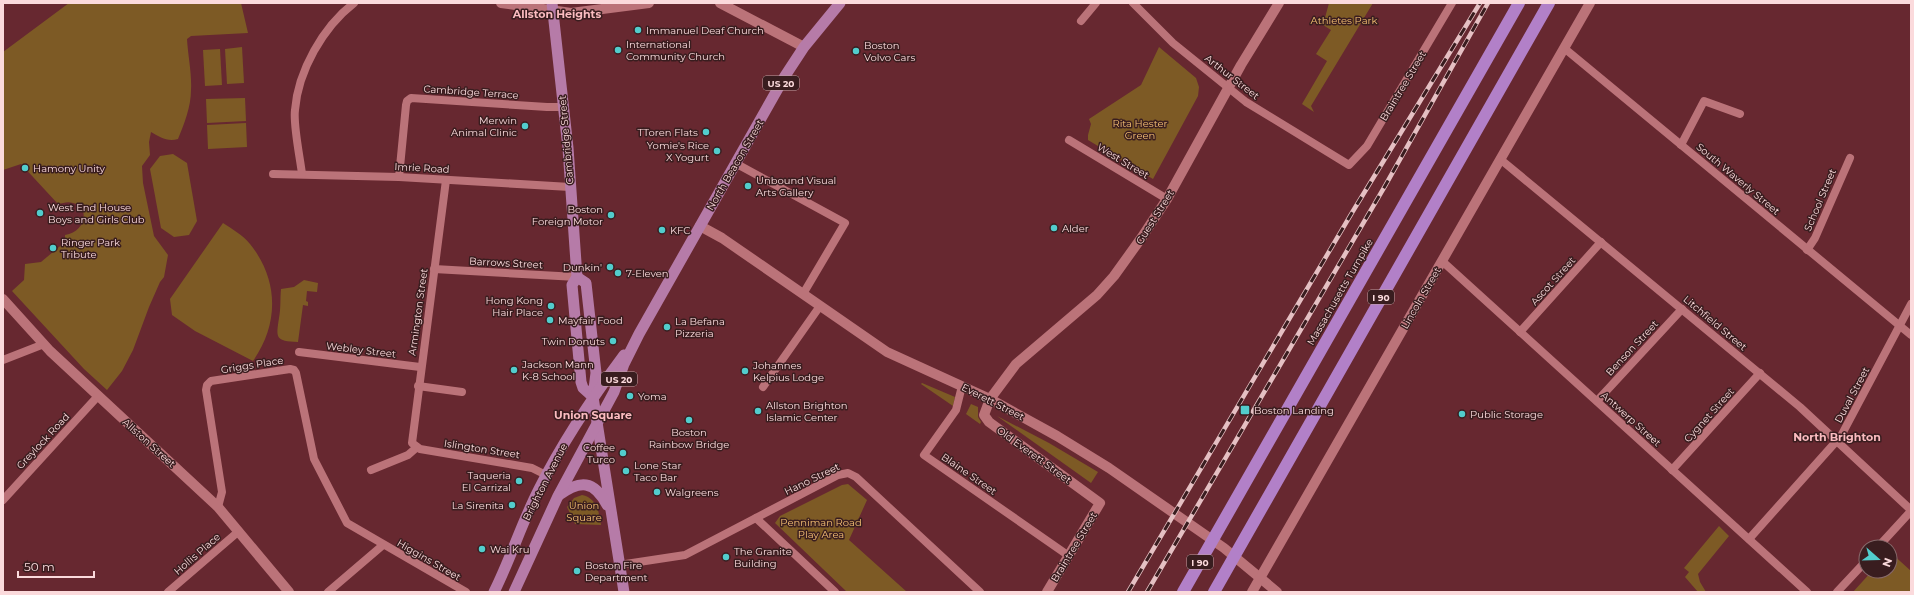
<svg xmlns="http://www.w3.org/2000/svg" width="1914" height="595" viewBox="0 0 1914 595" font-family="Montserrat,sans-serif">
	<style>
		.green { fill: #7d5a25 }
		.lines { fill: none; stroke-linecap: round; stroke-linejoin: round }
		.minor { stroke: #bb7379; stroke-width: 8 }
		.tertiary { stroke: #bb7379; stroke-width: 10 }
		.primary { stroke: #b67ba8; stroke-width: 11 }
		.motorway { stroke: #b280c8; stroke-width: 12 }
		.rail-casing { stroke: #e5c0c3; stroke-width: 4.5 }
		.rail { stroke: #391d1f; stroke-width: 3; stroke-dasharray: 9; stroke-linecap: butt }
		.poi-dot { fill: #52cdcd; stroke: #391d1f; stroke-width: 1.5 }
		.labels { text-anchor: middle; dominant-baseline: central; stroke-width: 3; stroke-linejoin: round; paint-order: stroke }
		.shield { fill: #391d1f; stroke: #c1a1a3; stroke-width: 1 }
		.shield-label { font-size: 9px; font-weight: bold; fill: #fbdadc }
		.park-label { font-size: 10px; fill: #f6c174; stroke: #391d1f }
		.poi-label { font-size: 10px; fill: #fbdadc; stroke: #391d1f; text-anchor: start }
		.street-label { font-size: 10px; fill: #fbdadc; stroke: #391d1f }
		.neighbourhood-label { font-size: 11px; font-weight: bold; fill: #fbbcc0; stroke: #391d1f }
	</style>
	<rect width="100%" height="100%" fill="#672830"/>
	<g class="green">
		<path d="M69,3h172l7,30 -57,3 -4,3c1,17 5,35 4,51 0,17 -7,34 -13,49 -11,3 -18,-2 -27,-7l-2,10 1,13 -8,11 1,17 11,53 14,19 -4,22 -4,5 -11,25 -16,43 -11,21 -15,19 -23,-21 -72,-78 12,-11 1,-16 16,-2 24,-20v-7c20,-2 26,-28 8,-32 -5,-2 -10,0 -15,1l-37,-40 -18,6v-118z"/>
		<path d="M1329,3h44l-62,103 3,6 -12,-8 25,-43 -11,-7 15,-24 -8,-5z"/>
		<path d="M242,47l2,36 -17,1 -2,-35z"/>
		<path d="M1159,47l37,31 3,9 -1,9 -45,83 -65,-39v-5l3,-11 -2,-5 52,-34z"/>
		<path d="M220,49l2,36 -17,1 -2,-36z"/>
		<path d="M245,98l1,23 -39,2 -1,-24z"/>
		<path d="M246,123l1,24 -39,2 -1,-24z"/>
		<path d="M173,154l14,9 10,58 -8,14 -15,2 -13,-9 -11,-59 10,-13z"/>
		<path d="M223,223c9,6 20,12 27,21 29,36 29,80 3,117l-58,-30 -23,-16 -2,-16z"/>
		<path d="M304,280l14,3 -1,9 -10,-1 -1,10 2,1v4l-5,-1 -5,37c-23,-1 -22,-4 -19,-24 2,-10 1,-19 2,-29l13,-2z"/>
		<path d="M922,383l33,14 -2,9 -32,-22z"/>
		<path d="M971,404l7,3v10l3,5 -1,2 -14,-10z"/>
		<path d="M997,416l52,27 49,29 -7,11z"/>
		<path d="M848,484l19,16 -18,40 58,52h-60l-72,-69 5,-7 62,-31z"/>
		<path d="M582,495c15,3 17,17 19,30l-26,-1 -8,-17 7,-9z"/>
		<path d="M1719,526l10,10 -31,38 2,8 6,10h-8l-13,-15 4,-5 -5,-4z"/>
		<path d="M1890,552l21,19v21h-58l19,-21h18z"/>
	</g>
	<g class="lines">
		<g class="minor">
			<path d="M1133,3l40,40 73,59 103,63 18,-19 85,-143"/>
			<path d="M1081,21l15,-18"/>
			<path d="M1564,48l347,287"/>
			<path d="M1069,140l98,59"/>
			<path d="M1681,145l23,-44 36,13"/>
			<path d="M1500,159l300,248 111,103"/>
			<path d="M735,163l110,60 -42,71"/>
			<path d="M273,174l126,3 171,10"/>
			<path d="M302,174c-2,-17 -9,-49 -7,-64 3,-39 28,-83 59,-107"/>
			<path d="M399,177l7,-72 1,-4 4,-3 136,9h16"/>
			<path d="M446,180l-34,263 8,6 112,19 14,7"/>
			<path d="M1807,250l8,-12 35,-80"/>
			<path d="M1442,261l365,331"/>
			<path d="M434,269l143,8"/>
			<path d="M1520,332l81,-90"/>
			<path d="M299,352l121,15"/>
			<path d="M3,360l41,-16"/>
			<path d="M418,386l44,6"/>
			<path d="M962,386l-6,24 -32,45 145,101"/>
			<path d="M763,387l57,-81"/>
			<path d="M1597,401l85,-92"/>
			<path d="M371,470l37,-15 8,-7"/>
			<path d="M1672,470l88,-97"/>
			<path d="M3,500l95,-104"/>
			<path d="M218,507l4,-15 -16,-102 1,-5 4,-4 79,-12 4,1 2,3 18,86 33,64 119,69"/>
			<path d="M756,518l79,74"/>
			<path d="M1749,539l92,-103 70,-132"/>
			<path d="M1878,547l33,-36"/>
			<path d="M619,565l66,-10 153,-80 10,-2 8,4 124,115"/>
			<path d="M168,592l71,-61"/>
			<path d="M328,592l55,-47"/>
			<path d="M1837,592l29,-31"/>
		</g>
		<g class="tertiary">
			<path d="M501,3l70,10 78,-10"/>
			<path d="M720,3l84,44"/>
			<path d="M700,226l22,12 165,114 103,47 67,37 52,32 115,80 53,44"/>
			<path d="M3,299l47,52 168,156 71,85"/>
			<path d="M1047,592l53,-89 -111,-81 -5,-7 6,-16 26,-35 81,-69 17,-19 28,-39 25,-38 74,-134 38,-62"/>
			<path d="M1252,592l338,-589"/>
		</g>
		<g class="primary">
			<path d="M552,3l16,145 9,129 -5,8 9,97 2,6 10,9"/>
			<path d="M577,277l9,6 10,90 -3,24 31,195"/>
			<path d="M559,495c21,-15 35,-15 48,10"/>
			<path d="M494,592c17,-34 28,-70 45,-103 24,-48 53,-91 85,-134"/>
			<path d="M514,592l44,-96 56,-104 10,-28 15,-30 146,-258 19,-29 36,-44"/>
		</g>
		<g class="motorway">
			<path d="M1183,592l336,-589"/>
			<path d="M1214,592l335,-589"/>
		</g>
		<g class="rail-casing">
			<g id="rail">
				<path d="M1128,592l225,-381 127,-208"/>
				<path d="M1147,592l238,-406 103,-183"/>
			</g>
		</g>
		<use href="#rail" class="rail"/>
	</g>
	<g class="poi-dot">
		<circle cx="638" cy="30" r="4"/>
		<circle cx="618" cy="50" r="4"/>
		<circle cx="856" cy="51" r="4"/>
		<circle cx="525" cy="126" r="4"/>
		<circle cx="706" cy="132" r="4"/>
		<circle cx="717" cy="151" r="4"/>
		<circle cx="25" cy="168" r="4"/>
		<circle cx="748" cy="186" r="4"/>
		<circle cx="40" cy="213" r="4"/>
		<circle cx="611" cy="215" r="4"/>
		<circle cx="1054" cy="228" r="4"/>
		<circle cx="662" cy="230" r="4"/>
		<circle cx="53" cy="248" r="4"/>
		<circle cx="610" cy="267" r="4"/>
		<circle cx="618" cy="273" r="4"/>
		<circle cx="551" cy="306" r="4"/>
		<circle cx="550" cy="320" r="4"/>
		<circle cx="667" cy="327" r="4"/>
		<circle cx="613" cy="341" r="4"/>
		<circle cx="514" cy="370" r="4"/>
		<circle cx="745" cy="371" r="4"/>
		<circle cx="630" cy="396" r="4"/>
		<rect x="1240" y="405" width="10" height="10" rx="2"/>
		<circle cx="758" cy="411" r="4"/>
		<circle cx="1462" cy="414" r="4"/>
		<circle cx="689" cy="420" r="4"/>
		<circle cx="623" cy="453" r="4"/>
		<circle cx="626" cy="471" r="4"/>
		<circle cx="519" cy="481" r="4"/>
		<circle cx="657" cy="492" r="4"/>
		<circle cx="512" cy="505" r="4"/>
		<circle cx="482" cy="549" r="4"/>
		<circle cx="726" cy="557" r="4"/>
		<circle cx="577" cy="571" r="4"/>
	</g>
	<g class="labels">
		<g class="shield">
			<rect x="763" y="76" width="36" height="14" rx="3"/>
			<rect x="1368" y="290" width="26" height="14" rx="3"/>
			<rect x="601" y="372" width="36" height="14" rx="3"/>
			<rect x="1187" y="555" width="26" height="14" rx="3"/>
		</g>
		<g class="shield-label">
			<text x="781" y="83">US 20</text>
			<text x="1381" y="297">I 90</text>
			<text x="619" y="379">US 20</text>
			<text x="1200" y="562">I 90</text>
		</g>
		<g class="park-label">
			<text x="1344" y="20">Athletes Park</text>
			<text x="1140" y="123">Rita Hester<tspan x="1140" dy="12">Green</tspan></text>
			<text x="584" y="505">Union<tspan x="584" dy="12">Square</tspan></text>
			<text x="821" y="522">Penniman Road<tspan x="821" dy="12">Play Area</tspan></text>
		</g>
		<g class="poi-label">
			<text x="646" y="30">Immanuel Deaf Church</text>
			<text x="626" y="44">International<tspan x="626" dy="12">Community Church</tspan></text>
			<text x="864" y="45">Boston<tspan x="864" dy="12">Volvo Cars</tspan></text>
			<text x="517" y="120" text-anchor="end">Merwin<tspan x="517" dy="12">Animal Clinic</tspan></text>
			<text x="698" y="132" text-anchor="end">TToren Flats</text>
			<text x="709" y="145" text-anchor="end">Yomie's Rice<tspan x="709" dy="12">X Yogurt</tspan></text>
			<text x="33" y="168">Hamony Unity</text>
			<text x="756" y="180">Unbound Visual<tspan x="756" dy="12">Arts Gallery</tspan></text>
			<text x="48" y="207">West End House<tspan x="48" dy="12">Boys and Girls Club</tspan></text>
			<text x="603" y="209" text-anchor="end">Boston<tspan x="603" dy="12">Foreign Motor</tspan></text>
			<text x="1062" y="228">Alder</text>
			<text x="670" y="230">KFC</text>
			<text x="61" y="242">Ringer Park<tspan x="61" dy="12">Tribute</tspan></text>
			<text x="602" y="267" text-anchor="end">Dunkin'</text>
			<text x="626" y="273">7-Eleven</text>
			<text x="543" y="300" text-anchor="end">Hong Kong<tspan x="543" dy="12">Hair Place</tspan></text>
			<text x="558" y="320">Mayfair Food</text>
			<text x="675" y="321">La Befana<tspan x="675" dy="12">Pizzeria</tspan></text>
			<text x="605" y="341" text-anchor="end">Twin Donuts</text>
			<text x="522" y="364">Jackson Mann<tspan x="522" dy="12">K-8 School</tspan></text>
			<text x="753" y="365">Johannes<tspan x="753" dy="12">Kelpius Lodge</tspan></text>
			<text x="638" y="396">Yoma</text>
			<text x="766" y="405">Allston Brighton<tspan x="766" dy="12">Islamic Center</tspan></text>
			<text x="1254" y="410">Boston Landing</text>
			<text x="1470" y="414">Public Storage</text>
			<text x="689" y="432" text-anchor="middle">Boston<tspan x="689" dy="12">Rainbow Bridge</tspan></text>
			<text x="615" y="447" text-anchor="end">Coffee<tspan x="615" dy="12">Turco</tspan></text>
			<text x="634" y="465">Lone Star<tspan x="634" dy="12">Taco Bar</tspan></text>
			<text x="511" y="475" text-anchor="end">Taqueria<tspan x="511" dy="12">El Carrizal</tspan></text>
			<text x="665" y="492">Walgreens</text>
			<text x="504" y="505" text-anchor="end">La Sirenita</text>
			<text x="490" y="549">Wai Kru</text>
			<text x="734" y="551">The Granite<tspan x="734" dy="12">Building</tspan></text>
			<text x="585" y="565">Boston Fire<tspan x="585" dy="12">Department</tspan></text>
		</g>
		<g class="street-label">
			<text transform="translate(1232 77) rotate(38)">Arthur Street</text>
			<text transform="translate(1403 86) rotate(-59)">Braintree Street</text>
			<text transform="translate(471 92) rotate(4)">Cambridge Terrace</text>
			<text transform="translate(566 140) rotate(-95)">Cambridge Street</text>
			<text transform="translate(1123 161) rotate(31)">West Street</text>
			<text transform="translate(735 165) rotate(-60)">North Beacon Street</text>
			<text transform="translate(422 168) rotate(3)">Imrie Road</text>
			<text transform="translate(1738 179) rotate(40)">South Waverly Street</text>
			<text transform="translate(1820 200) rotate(-67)">School Street</text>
			<text transform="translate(1155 217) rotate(-58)">Guest Street</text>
			<text transform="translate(506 263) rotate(3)">Barrows Street</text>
			<text transform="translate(1553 281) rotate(-48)">Ascot Street</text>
			<text transform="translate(1340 292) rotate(-60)">Massachusetts Turnpike</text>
			<text transform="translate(1421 298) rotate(-60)">Lincoln Street</text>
			<text transform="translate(418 312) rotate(-82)">Armington Street</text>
			<text transform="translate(1715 323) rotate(40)">Litchfield Street</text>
			<text transform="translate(1632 348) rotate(-47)">Benson Street</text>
			<text transform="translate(361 350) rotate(7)">Webley Street</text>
			<text transform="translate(252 365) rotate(-9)">Griggs Place</text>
			<text transform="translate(1852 395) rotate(-62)">Duval Street</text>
			<text transform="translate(993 402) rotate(27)">Everett Street</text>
			<text transform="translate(1709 415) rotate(-48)">Cygnet Street</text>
			<text transform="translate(1631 419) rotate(42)">Antwerp Street</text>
			<text transform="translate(43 441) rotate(-47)">Greylock Road</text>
			<text transform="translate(149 443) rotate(42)">Allston Street</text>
			<text transform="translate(482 449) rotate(9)">Islington Street</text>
			<text transform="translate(1034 455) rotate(36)">Old Everett Street</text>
			<text transform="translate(969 474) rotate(35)">Blaine Street</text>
			<text transform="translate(812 479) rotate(-26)">Hano Street</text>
			<text transform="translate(545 482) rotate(-63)">Brighton Avenue</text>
			<text transform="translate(1074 547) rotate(-59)">Braintree Street</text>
			<text transform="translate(197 554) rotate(-41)">Hollis Place</text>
			<text transform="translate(429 560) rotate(30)">Higgins Street</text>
		</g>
		<g class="neighbourhood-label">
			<text x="557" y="14">Allston Heights</text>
			<text x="593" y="415">Union Square</text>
			<text x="1837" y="437">North Brighton</text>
		</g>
	</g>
	<rect width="1914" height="595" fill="none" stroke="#fbdadc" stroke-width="8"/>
	<g transform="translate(1878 559) rotate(110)"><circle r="19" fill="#391d1f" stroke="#87696b"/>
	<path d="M0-3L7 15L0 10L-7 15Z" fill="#52cdcd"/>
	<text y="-6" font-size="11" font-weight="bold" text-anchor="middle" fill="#fbdadc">N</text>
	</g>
	<path d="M18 571v6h76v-6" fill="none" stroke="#fbdadc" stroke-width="2"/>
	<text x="24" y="571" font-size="12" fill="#fbdadc" stroke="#391d1f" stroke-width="3" paint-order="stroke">50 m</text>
</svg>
